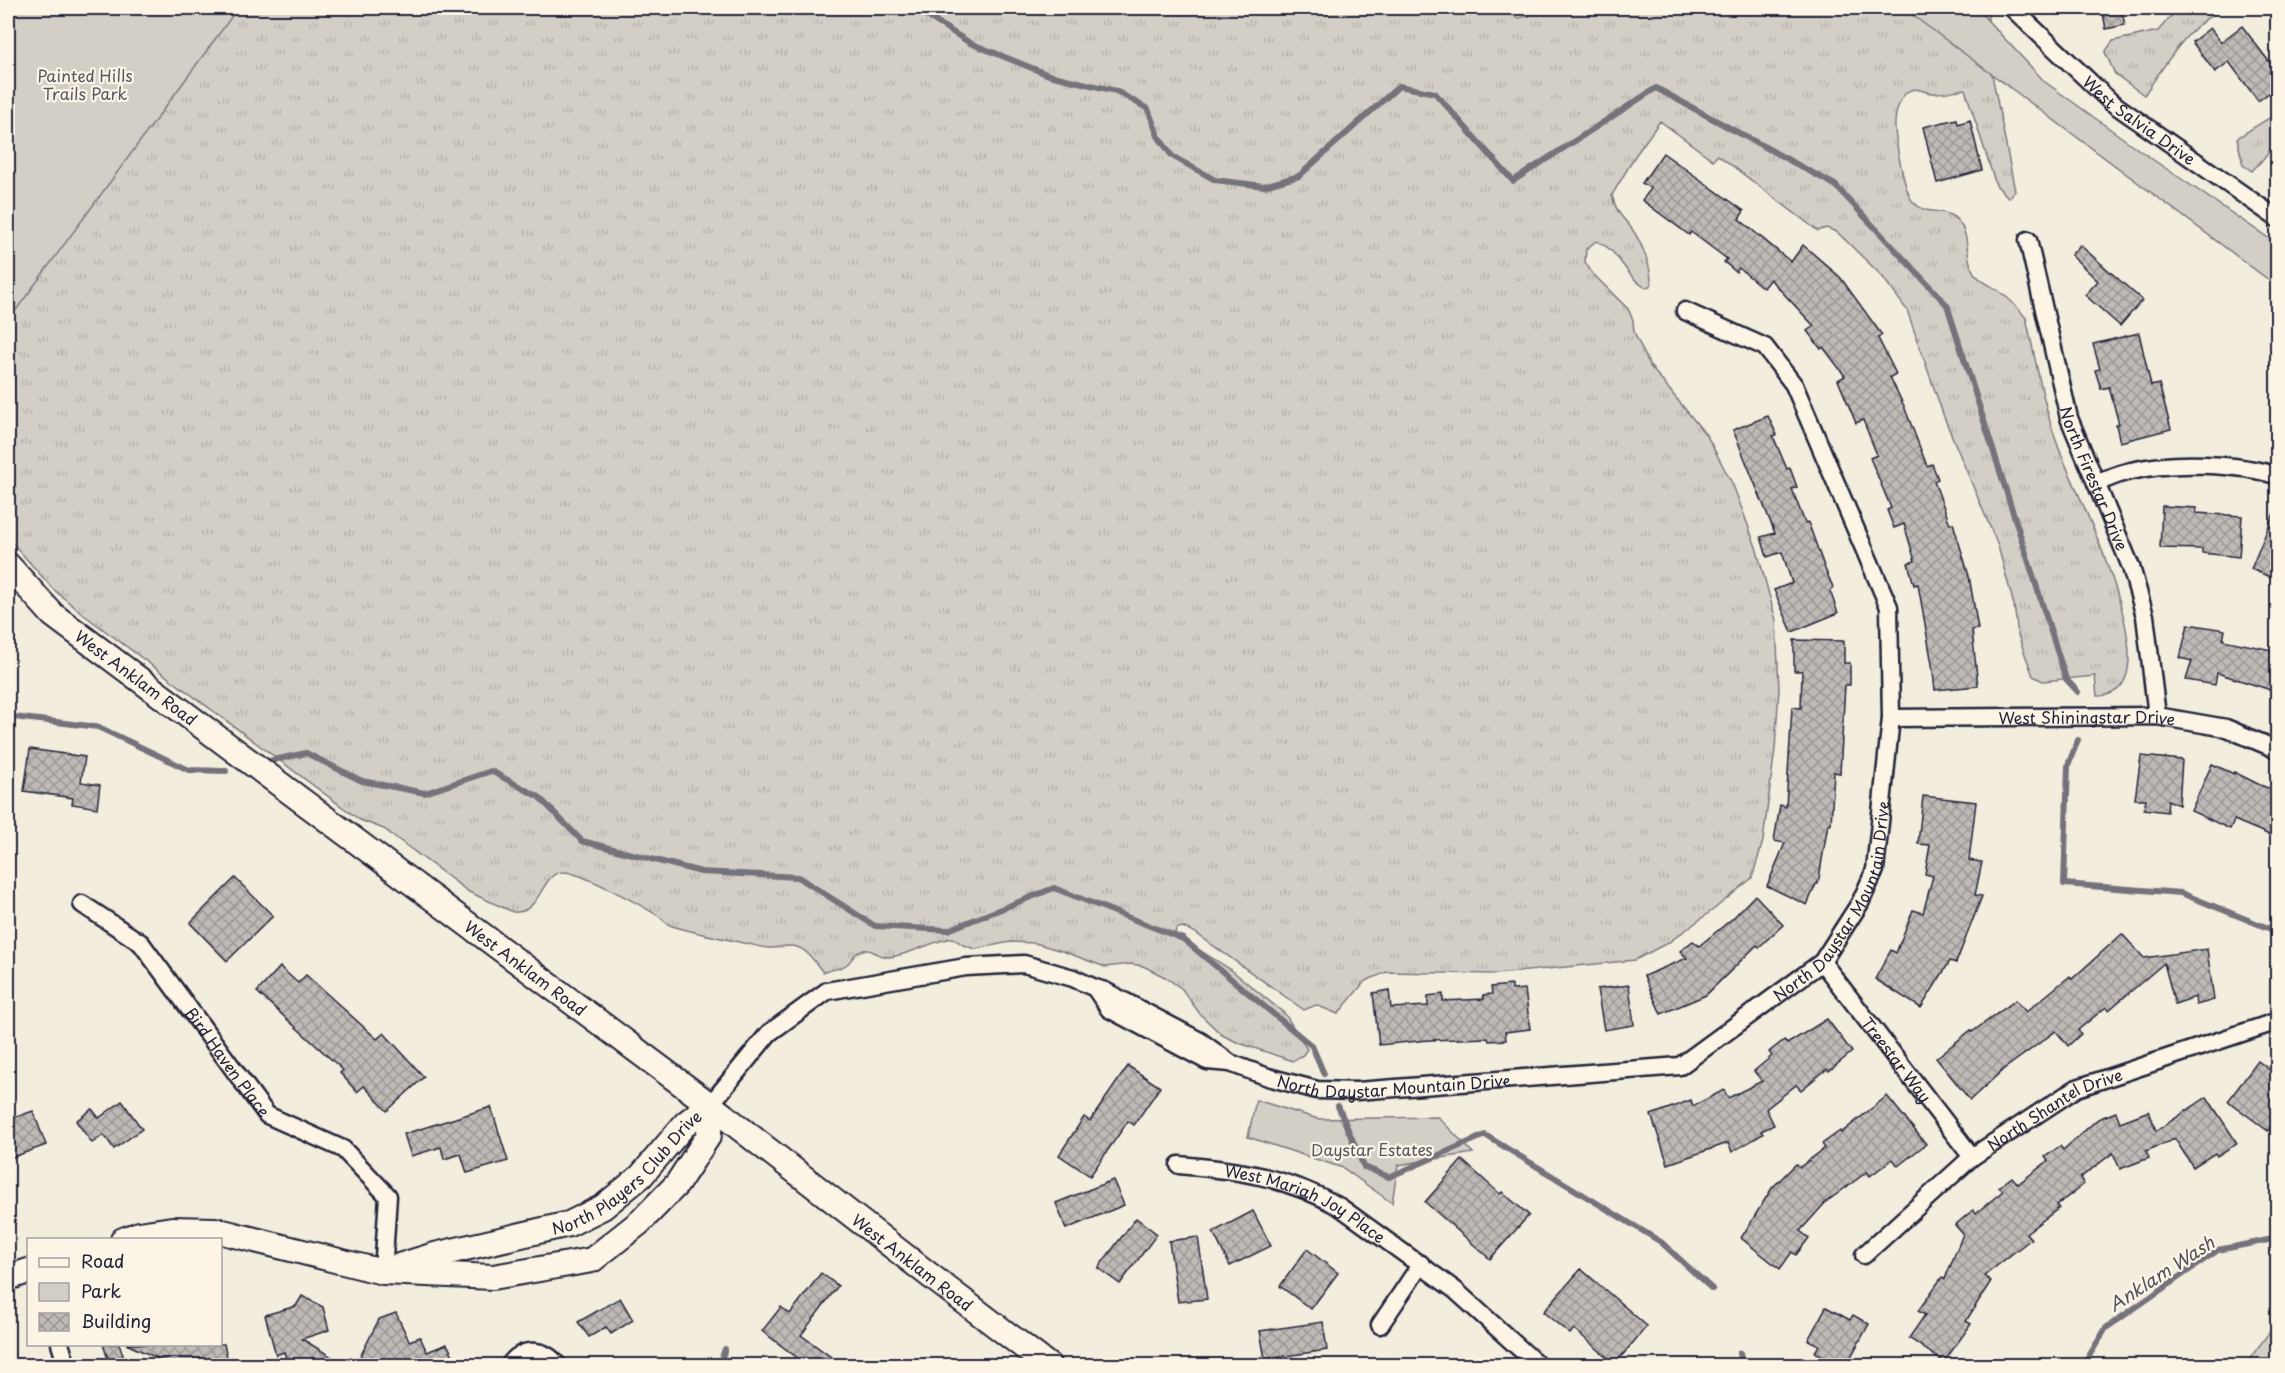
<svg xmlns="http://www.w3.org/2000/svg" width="2285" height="1373" viewBox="0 0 2285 1373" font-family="'Playpen Sans',sans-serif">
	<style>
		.grass { fill: url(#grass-tufts); stroke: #7b7880; stroke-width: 1.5 }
		.park { fill: #d4cfc6; stroke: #7b7880; stroke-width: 1.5 }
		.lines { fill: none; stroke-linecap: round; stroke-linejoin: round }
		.stream { stroke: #75727b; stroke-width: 6 }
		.building { fill: url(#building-cross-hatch); stroke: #22223b; stroke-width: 1.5 }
		.street-casing { stroke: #22223b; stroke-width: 21 }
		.secondary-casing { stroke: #22223b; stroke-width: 28 }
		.street { stroke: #fcf5e5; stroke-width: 16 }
		.secondary { stroke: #fcf5e5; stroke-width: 24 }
		.labels { text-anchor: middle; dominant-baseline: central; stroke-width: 4.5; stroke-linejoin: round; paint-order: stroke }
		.park-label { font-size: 16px; fill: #575665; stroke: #fcf5e5 }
		.street-label { font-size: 16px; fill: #22223b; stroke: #fcf5e5 }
		.water-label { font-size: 18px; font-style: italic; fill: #525160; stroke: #fcf5e5 }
	</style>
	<defs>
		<pattern id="grass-tufts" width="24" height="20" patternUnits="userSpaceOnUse" patternTransform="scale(1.5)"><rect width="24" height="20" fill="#d4cfc6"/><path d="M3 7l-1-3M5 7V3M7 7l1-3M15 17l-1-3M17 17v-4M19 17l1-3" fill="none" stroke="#b6b1ab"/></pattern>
		<pattern id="building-cross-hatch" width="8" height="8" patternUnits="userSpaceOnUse" patternTransform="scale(1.5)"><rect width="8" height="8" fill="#bfbab6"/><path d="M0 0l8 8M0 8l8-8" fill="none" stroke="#9b9795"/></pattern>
	</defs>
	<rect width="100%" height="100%" fill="#f3edde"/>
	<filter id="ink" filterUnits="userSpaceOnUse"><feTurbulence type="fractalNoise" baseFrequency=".0167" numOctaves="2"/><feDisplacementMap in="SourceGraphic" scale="12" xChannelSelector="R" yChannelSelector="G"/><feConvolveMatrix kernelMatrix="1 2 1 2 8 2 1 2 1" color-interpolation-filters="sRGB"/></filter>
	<g filter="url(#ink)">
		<g class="grass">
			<path d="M8,8h1491l19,10 11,-2 9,-8h450v46l27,137 -6,7 -13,-13 -31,-96c-10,1 -22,5 -32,4 -9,0 -18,-8 -26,-1 -8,7 -11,20 -12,30 -1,13 9,70 18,80 14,15 32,4 45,19 13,15 6,35 16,52 6,8 14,11 22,16 12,8 21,17 30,29 10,42 17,87 32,128 12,36 125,250 39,250l-2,-20 -52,5 -10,-5 -15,-41 -4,-30 -16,-59 -54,-129 -37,-107 -25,-34 -45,-44 -11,-4 -8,3 -100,-76 -5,5 -53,-39 -25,35 -23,39c5,22 14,23 24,40 8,14 16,35 15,50l-5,3c-22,-12 -26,-38 -50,-47l-10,8 -1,13 7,11 36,36 5,11 1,12 16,34 57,70 26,49 23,62 20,73 3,69 -4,60 -12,92 -11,37 -39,32 -44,32 -34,18 -139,14 -109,-2 -22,9 -27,33 -22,-9 -12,5 -110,-78 -12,-5 -6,2 -1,6 55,34 55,45 22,35 -4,6 -10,6 -54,-18 -17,-8 -22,-21 -18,-25 -17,-12 -22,-11 -12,-2 -26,3 -40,-15 -30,-9 -25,-1 -35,7 -12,-4 -10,-7c-22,3 -40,16 -63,19 -11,1 -17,-9 -27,-7 -9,2 -10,10 -17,15 -6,4 -16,5 -23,7 -7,-8 -15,-22 -26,-25 -9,-3 -18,1 -27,1 -9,0 -18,-4 -27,-5 -24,-6 -48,-10 -71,-17 -6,-2 -9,-7 -15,-11 -16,-10 -78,-44 -94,-43 -22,0 -22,43 -50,40l-44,-20 -85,-63 -24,-9 -276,-205 -31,-26 -45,-51z"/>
			<path d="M2178,8h48c-37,14 -60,56 -82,87l-29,-21 -10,-22 8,-11 45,-10z"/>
			<path d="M2277,113c1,34 -3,34 -25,58l-9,-6 -6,-27z"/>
		</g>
		<g class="park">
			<path d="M8,8h230l-230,313z"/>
			<path d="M1903,8h73l69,74 104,75 128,87v42z"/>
			<path d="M1256,1100l62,19 120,-2 35,36 -75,12 -6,38 -49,-35 -95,-31z"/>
			<path d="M2277,1322v43h-32z"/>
		</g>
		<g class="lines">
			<g class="stream">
				<path d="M914,8l56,35 79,32 67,16 32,18 10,27 14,20 43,24 49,6 35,-10 100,-90 36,7 78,88 143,-93 179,97 112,120 119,374 12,13"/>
				<path d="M8,715l6,2 84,10 91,43 37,1"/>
				<path d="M2078,740l-10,25 -4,119 117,9 97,39"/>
				<path d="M269,761l37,-8 56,28 63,12 66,-22 48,26 43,44 119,31 97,5 77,49 73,4 106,-42 129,51 129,107 12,28"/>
				<path d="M1338,1106l26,61 25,10 96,-42 176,107 51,47"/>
				<path d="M1740,1353l3,13"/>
				<path d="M719,1366l6,-17"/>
				<path d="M2083,1366l23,-38 112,-78 60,-12"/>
			</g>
		</g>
		<g class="building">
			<path d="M2102,8h19l4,17 -19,4z"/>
			<path d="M2242,26l35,46v15l-19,14 -29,-39 -14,10 -23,-30 18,-14 11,14z"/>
			<path d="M1957,119l1,5 12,-4 12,50 -45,13 -14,-56z"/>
			<path d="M1663,153l81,58 -5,8 52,43 12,-17 37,32 42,58 -4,3 18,36 -6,3 14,29 23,60 5,-2 6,15 -4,2 16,43 3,-1 16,53 9,53 -6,1 6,56 -43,4 -3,-26 -14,-80 -4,1 -6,-22 7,-2 -11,-37 -10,4 -7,-18 4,-2 -21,-50 7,-3 -14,-35 -7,3 -18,-43 7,-4 -22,-29 -2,2 -14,-18 7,-5 -44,-47 -7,9 -24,-20 -3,4 -12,-10 3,-3 -36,-27 -2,3 -47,-35 9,-11 -9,-6z"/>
			<path d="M2080,245l62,55 -22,26 -35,-31 13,-14 -27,-26z"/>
			<path d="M2139,333l12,53 8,-2 12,45 -51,13 -4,-17 3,-1 -10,-37 -8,2 -6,-19 5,-1 -7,-25z"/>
			<path d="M1768,416l9,19 -4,1 14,33 3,-1 7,19 -5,2 13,34 3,-1 17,47 8,18 -3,4 8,22 -46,19 -18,-42 18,-7 -10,-31 -15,5 -6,-20 14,-4 -42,-103z"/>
			<path d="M2162,506l35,2 -1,5 46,3 -3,41 -37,-4v-4l-42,-1z"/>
			<path d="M2277,506v74l-26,-11z"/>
			<path d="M2188,624l37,6 -2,10 54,11v16l-6,23 -54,-17 -2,12 -29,-5 6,-19 -12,-3z"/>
			<path d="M1794,640l50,1v22h6v22h-5l-5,88 -6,-1 -3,52h-3l-10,60h-2l-9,21 -40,-19 18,-43 -11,-2 6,-36 6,2 6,-100 9,1 1,-37h-8z"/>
			<path d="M30,749l55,8 -4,25 19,3 -3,23 -25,-4 1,-6 -49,-7z"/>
			<path d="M2141,756l41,4 -3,45 -11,-5 -1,12 -23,-3 2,-10h-11z"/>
			<path d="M2212,764l22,10v-2l26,13 17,6v47l-43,-18 -4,9 -39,-18z"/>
			<path d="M1923,796l53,6 -7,58 13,2 -7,33 7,1 -26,67 -6,-2 -29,47 -46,-29 16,-29 5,3 17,-43 10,3 10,-37 -8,-2 5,-29 -12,-1z"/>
			<path d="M235,878l38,38 -46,45 -37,-38z"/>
			<path d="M1755,895l28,30 -24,22 -2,-2 -51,50 -45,19 -17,-38 43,-18 -7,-7 13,-10 6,5 34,-28z"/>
			<path d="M2122,934l22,24 63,-9 7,51 -18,5 -1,-8 -20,7 -11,-41 -55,47 -3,-3 -28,23 3,4 -13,12 -12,-15 -52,38 -34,31 -34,-42 35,-28 1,2 44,-32 10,12 44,-36 2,3z"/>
			<path d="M280,967l18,16 8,-8 71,64 7,-6 40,44 -37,34 -23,-25 -7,6 -17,-19 3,-3 -86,-78z"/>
			<path d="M1512,985v5l13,-1 5,40 -25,3 1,8 -17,1 -1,-3 -59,2 -50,5 -6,-52 16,-3 2,18 37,-2v-10l15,-2v7l41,-2 -1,-4 9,-1 -1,-7z"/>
			<path d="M1629,985l5,40 -30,5 -7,-41z"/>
			<path d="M1827,1019l25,33 -23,19 -2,-2 -26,21 -5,-5 -30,24 8,16 -13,6 2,3 -31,18 -4,-9 -60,21 -17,-49 40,-15 2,6 31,-16 4,8 34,-17 -8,-10 18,-15 -3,-4 15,-12 3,4z"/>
			<path d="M2258,1061l19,14v44l-9,12 -40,-30z"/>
			<path d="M1128,1066l32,21 -26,38 -6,-4 -38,55 -31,-21 25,-38 6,4z"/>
			<path d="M1887,1096l39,48 -28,22 -5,-7 -23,17 -3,-4 -41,30 -26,29 9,7 -13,17 -4,-3 -12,17 -39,-31 31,-50 24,-24 4,3 25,-19 -3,-4 18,-13 1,2z"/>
			<path d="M2207,1097l30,46 -20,13 -2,-3 -22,14 -18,-28 -29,12 3,7 -29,11 -7,-16 -33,25 4,6 -27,21 2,3 -33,25 5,6 -47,37 7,5 -25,40 5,3 -27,38 -35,-24 16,-23 -7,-4 24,-34 3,2 18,-45 -8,-9 18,-15 3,3 27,-22 -4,-4 13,-10 6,7 30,-23 -3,-4 15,-11 3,4 35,-31 18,-7 4,10 29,-11 7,20z"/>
			<path d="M122,1101l20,28 -28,20 -10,-14 -12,8 -16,-22 16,-12 7,9z"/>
			<path d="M491,1107l17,54 -41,12 -6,-19 -17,5 -3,-12 -30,9 -7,-22z"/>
			<path d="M33,1111l13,34 -38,14v-39z"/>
			<path d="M1462,1160l38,34 2,-2 27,23 -39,44 -65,-57z"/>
			<path d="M1113,1180l11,25 -58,24 -10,-26z"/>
			<path d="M1253,1211l18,35 -41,20 -17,-34z"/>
			<path d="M1136,1218l21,16 -37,50 -22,-16z"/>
			<path d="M1198,1237l9,62 -29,3 -9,-61z"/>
			<path d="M1307,1249l31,24 -27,36 -31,-23z"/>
			<path d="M1581,1269l66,57 -32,38 -41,-35 -4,5 -27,-22z"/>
			<path d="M821,1273l17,13 -37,49 41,30h-35l-45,-34 19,-24 9,7z"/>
			<path d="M302,1296l21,11 6,23 -27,9 43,26h-57l-4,-13 -8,3 -11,-40 31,-9z"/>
			<path d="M620,1298l13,22 -22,14 -5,-7 -17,10 -11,-15z"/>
			<path d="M1826,1307l24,13 3,-5 16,9 -22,40 -9,-5 -2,4 -21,-11 4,-7 -11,-5z"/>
			<path d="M396,1313l13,28 11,-4 7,15 20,-8 11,21h-102l23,-46z"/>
			<path d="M1323,1322l4,28 -62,9 -5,-28z"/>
			<path d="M103,1344h16l6,17 -15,4z"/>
			<path d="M126,1344h98l3,13 -5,8h-49z"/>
		</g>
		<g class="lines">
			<g class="street-casing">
				<g id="street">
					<path id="s1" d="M2012,8l99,94 167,117"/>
					<path id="s2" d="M2028,240l41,178 62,149 14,49 12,100"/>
					<path d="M2096,483c11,-4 23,-10 35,-12 39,-10 108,-8 147,5"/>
					<path id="s3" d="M1891,718l266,-2 69,12 52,22"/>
					<path id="s4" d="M82,904l59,39 126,172 76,34 45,47 -5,76"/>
					<path id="s5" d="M1822,962l150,195"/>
					<path id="s6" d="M1230,1063l-30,-22 -95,-50 -10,-3 14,21 98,52 23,2 38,14 49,13 40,1 323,-25 142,-104 38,-59 15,-33 16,-152 -2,-111 -95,-222 -29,-38 -80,-36"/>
					<path d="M710,1105l59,-72 58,-42 139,-24 58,-3 49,14 22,10"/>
					<path id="s7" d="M1179,1165c59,5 109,12 161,42l115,83 84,76"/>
					<path id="s8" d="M1864,1255l108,-98 105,-69 201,-67"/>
					<path d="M1380,1325l41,-61"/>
					<path d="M60,1344l7,22"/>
					<path d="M509,1366c12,-20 36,-18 49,0"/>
				</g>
			</g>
			<g class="secondary-casing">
				<g id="secondary">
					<path id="s9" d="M8,565l45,50 657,490 222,172 117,89"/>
					<path d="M123,1240l16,-6 33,-5 43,1 168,42 110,5 99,-17 48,-38 37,-38 32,-49 1,-30"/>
					<path id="s10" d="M396,1267l39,-12 134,-31 34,-17 38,-31 45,-53 24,-18"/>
					<path d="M8,1278l20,-7"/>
				</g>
			</g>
			<use href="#street" class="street"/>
			<use href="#secondary" class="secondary"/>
		</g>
	</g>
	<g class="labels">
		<g class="park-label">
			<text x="85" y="75">Painted Hills<tspan x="85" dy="18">Trails Park</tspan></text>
			<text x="1372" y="1149">Daystar Estates</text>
		</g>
		<g class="street-label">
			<text stroke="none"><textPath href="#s1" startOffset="170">West Salvia Drive</textPath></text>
			<text stroke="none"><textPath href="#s2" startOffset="248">North Firestar Drive</textPath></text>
			<text stroke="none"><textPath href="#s9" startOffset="171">West Anklam Road</textPath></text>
			<text stroke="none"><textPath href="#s3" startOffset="196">West Shiningstar Drive</textPath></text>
			<text stroke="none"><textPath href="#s6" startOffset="1004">North Daystar Mountain Drive</textPath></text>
			<text stroke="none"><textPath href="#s9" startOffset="657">West Anklam Road</textPath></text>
			<text stroke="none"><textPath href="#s5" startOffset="123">Treestar Way</textPath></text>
			<text stroke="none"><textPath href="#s4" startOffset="218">Bird Haven Place</textPath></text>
			<text stroke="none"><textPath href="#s6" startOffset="482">North Daystar Mountain Drive</textPath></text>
			<text stroke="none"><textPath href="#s8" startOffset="242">North Shantel Drive</textPath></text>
			<text stroke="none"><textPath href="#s10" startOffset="256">North Players Club Drive</textPath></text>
			<text stroke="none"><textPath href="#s7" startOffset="134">West Mariah Joy Place</textPath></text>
			<text stroke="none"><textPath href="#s9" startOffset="1143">West Anklam Road</textPath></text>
		</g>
		<g class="water-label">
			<text transform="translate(2161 1273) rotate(-33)">Anklam Wash</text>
		</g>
	</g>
	<rect width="2285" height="1373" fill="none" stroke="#fcf5e5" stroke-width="30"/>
	<rect x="15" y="15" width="2255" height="1343" fill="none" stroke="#22223b" stroke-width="2" filter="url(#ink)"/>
	<rect x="27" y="1238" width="195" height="108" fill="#fcf5e5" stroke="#a5a1a1" stroke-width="1.5"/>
	<rect x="39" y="1258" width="30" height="9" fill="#fcf5e5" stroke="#a5a1a1" stroke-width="1.5"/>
	<text x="81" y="1268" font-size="18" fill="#22223b">Road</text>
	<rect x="39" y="1283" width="30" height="18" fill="#d4cfc6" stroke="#a5a1a1" stroke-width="1.5"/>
	<text x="81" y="1298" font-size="18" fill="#22223b">Park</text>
	<rect x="39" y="1313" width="30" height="18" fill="url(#building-cross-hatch)" stroke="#a5a1a1" stroke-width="1.5"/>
	<text x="81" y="1328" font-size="18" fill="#22223b">Building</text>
</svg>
